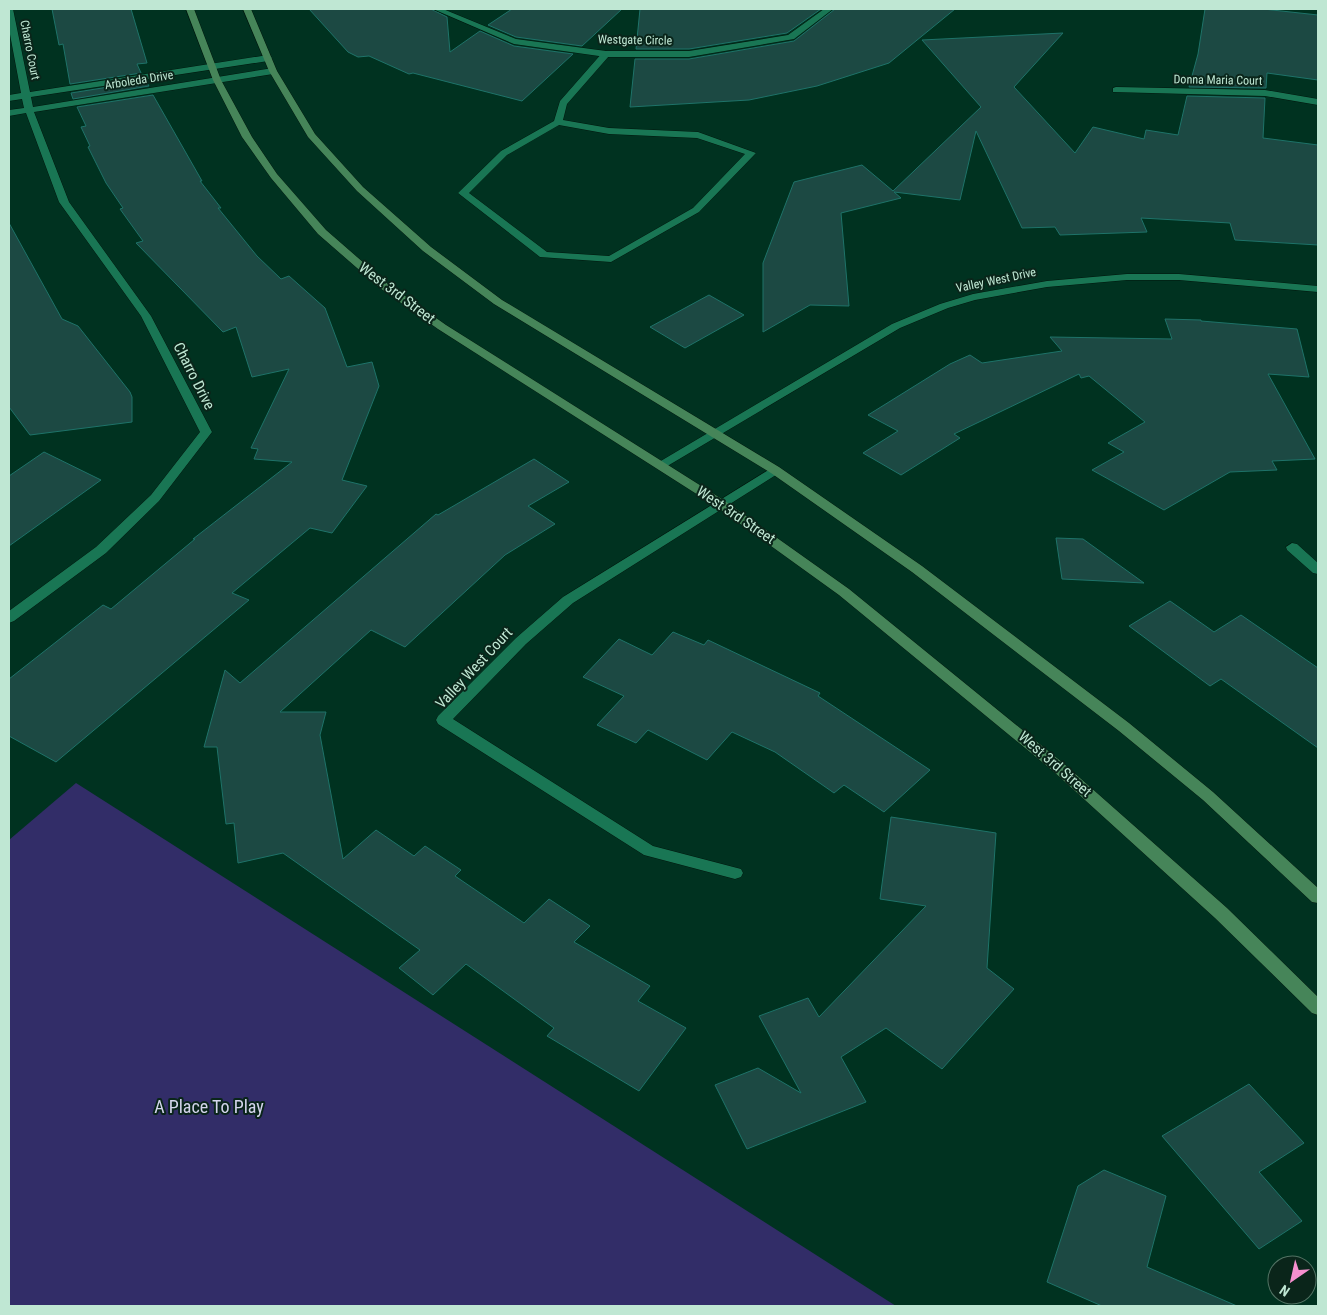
<svg xmlns="http://www.w3.org/2000/svg" width="1327" height="1315" viewBox="0 0 1327 1315" font-family="'Roboto Condensed',sans-serif">
	<style>
		.green { fill: #322d68 }
		.building { fill: #1c4943; stroke: #1e7369 }
		.lines { fill: none; stroke-linecap: round; stroke-linejoin: round }
		.service-casing { stroke: #00170d; stroke-width: 1 }
		.minor-casing { stroke: #00170d; stroke-width: 1 }
		.secondary-casing { stroke: #00170d; stroke-width: 1 }
		.service { fill: #197654; fill-rule: evenodd }
		.minor { fill: #197654; fill-rule: evenodd }
		.secondary { fill: #468559; fill-rule: evenodd }
		.labels { text-anchor: middle; dominant-baseline: central; stroke-width: 4; stroke-linejoin: round; paint-order: stroke }
		.far-street-label { font-size: 12px; fill: #bfe7d3; stroke: #0a251a }
		.street-label { font-size: 15px; fill: #bfe7d3; stroke: #0a251a }
		.near-park-label { font-size: 18px; fill: #d4d5ec; stroke: #0a251a }
	</style>
	<rect width="100%" height="100%" fill="#003220"/>
	<path class="green" d="M76,783l820,523h-887v-466z"/>
	<g class="building">
		<path d="M52,9h79l16,54 -10,1 4,9 -71,11 -7,-40 -4,1z"/>
		<path d="M309,9h122l16,8 3,35 30,-21 34,15 59,8 -51,47 -109,-28 -4,1 -40,-18 -11,1 -10,-5z"/>
		<path d="M512,9h110l-40,37 -66,-9 -28,-12z"/>
		<path d="M640,9h181l-34,24 -98,16h-53z"/>
		<path d="M835,9h120l-66,54 -72,23 -68,14 -119,7 5,-48h54l105,-18z"/>
		<path d="M1205,9h58l55,6v65l-51,-7 -1,15 -77,-1 9,-33z"/>
		<path d="M1063,33l-49,54 61,66 18,-26 51,12 2,-9 32,5 9,-39 78,2 -2,40 55,7v100l-83,-5 -5,-17 -89,-5 6,14 -87,3 -5,-8 -33,1 -46,-97 -16,69 -66,-8 7,6 -60,15 8,93 -39,-1 -47,27v-69l31,-81 68,-17 31,26 88,-84 -59,-67z"/>
		<path d="M146,81l3,5 -76,13 -2,-6z"/>
		<path d="M153,95l49,86h-2l21,27h-3l39,48 24,23 8,-3 36,32 22,59 25,-5 7,24 -37,94 25,6 -35,47 -22,-5 -78,65 17,7 -193,162 -47,-26v-57l94,-74 8,4 84,-70h-2l99,-77 -38,-3 4,-10 -7,-1 38,-79 -37,8 -16,-50 -13,5 -87,-89 7,-2 -23,-32 3,-1 -17,-25 -18,-36 2,-1 -9,-19 5,-1 -9,-19z"/>
		<path d="M9,223l53,96 16,7 52,66 2,5v25l-102,13 -21,-28z"/>
		<path d="M709,295l35,20 -59,33 -35,-21z"/>
		<path d="M1165,319l36,1v1l96,8 12,48 -41,-3 47,85 -43,2 5,9 -47,2 -66,38 -72,-40 32,-18 -16,-9 37,-21 -56,-46 -8,2 -2,-4 -125,60 6,4 -59,37 -38,-22 35,-22 -30,-16 82,-51 20,-9 12,8 80,-12 -12,-14 122,2z"/>
		<path d="M44,452l57,28 -92,66v-70z"/>
		<path d="M534,459l35,23 -41,24 27,18 -50,31 -100,92 -34,-17 -91,82h46l-6,23 23,124 33,-29 38,26 11,-10 36,24 -6,6 69,47 25,-24 41,27 -16,16 76,44 -12,15 48,27 -47,63 -92,-55 7,-8 -88,-64 -33,31 -34,-27 21,-18 -137,-97 -45,10 -4,-40 -8,1 -9,-77h-13l21,-77 15,13 196,-169 2,1z"/>
		<path d="M1056,538l27,1 61,44 -82,-4z"/>
		<path d="M1170,601l44,31 27,-17 77,53v80l-97,-69 -11,7 -81,-60z"/>
		<path d="M673,632l31,13 4,-5 112,53 -2,3 112,74 -46,42 -40,-27 -10,8 -59,-41 -43,-20 -25,28 -59,-30 -12,13 -39,-18 27,-29 -41,-19 36,-38 33,16z"/>
		<path d="M891,817l105,16 -9,135 27,21 -72,80 -56,-41 -45,29 25,45 -119,47 -32,-64 43,-17 43,25 -42,-77 49,-18 11,19 107,-111 -46,-7z"/>
		<path d="M1249,1084l55,59 -45,29 43,49 -43,28 -97,-113z"/>
		<path d="M1104,1170l62,26 -19,71 90,39h-135l-55,-24 31,-96z"/>
	</g>
	<g class="lines">
		<g class="service-casing">
			<path id="service" d="M606,51l4,3 -1,2 -42,48 -4,16 46,8 89,4 58,21 -57,59 -88,50 -71,-5 -82,-64 43,-42 53,-30 6,-20 43,-49zM559,125l50,9 88,4 48,16 -52,54 -84,48 -62,-4 -78,-59 38,-38z"/>
		</g>
		<g class="minor-casing">
			<g id="minor">
				<path d="M9,9h4l17,83 238,-37 4,3 -4,3 -237,36 2,10 240,-39 4,3 -4,3 -239,38 35,90 82,114 61,116 -53,69 -53,52 -92,68 -5,2v-12l87,-64 55,-52 49,-63 -59,-116 -82,-114 -33,-89 -17,3v-6l15,-2 -2,-9 -13,2v-6l12,-2 -12,-64z"/>
				<path d="M433,9h10l73,30 90,12h83l99,-16 36,-26h9l-39,30 -105,18h-83l-92,-13z"/>
				<path d="M1116,87l149,3 53,9v6l-53,-9 -152,-4v-4z"/>
				<path d="M1127,274h52l139,12v6l-139,-12h-52l-80,7 -72,13 -27,8 -48,20 -236,140 -4,1 -6,-4 238,-141 48,-20 33,-10 74,-13z"/>
				<path d="M775,466l6,4 -2,3 -206,130 -47,41 -73,75 200,127 88,23 2,4 -2,4 -6,2 -91,-24 -206,-131 -2,-4 2,-4 78,-78 47,-41z"/>
				<path d="M1292,543l5,1 21,19v11l-5,-1 -26,-23 -1,-3z"/>
			</g>
		</g>
		<g class="secondary-casing">
			<g id="secondary">
				<path d="M186,9h8l27,71 31,57 25,37 49,56 62,54 58,41 279,176 124,88 214,174 164,145 91,89v18l-6,-2 -97,-95 -162,-147 -214,-176 -122,-88 -279,-178 -58,-41 -62,-54 -47,-56 -29,-41 -29,-57z"/>
				<path d="M243,9h8l26,62 38,63 48,53 68,60 71,53 277,167 143,99 207,157 84,69 105,96v15l-6,-1 -109,-102 -84,-69 -207,-159 -141,-99 -277,-169 -71,-53 -66,-60 -49,-54 -39,-66z"/>
			</g>
		</g>
		<use href="#service" class="service"/>
		<use href="#minor" class="minor"/>
		<use href="#secondary" class="secondary"/>
	</g>
	<g class="labels">
		<g class="far-street-label">
			<text transform="translate(635 40) rotate(1)">Westgate Circle</text>
			<text transform="translate(30 50) rotate(79)">Charro Court</text>
			<text transform="translate(139 80) rotate(-9)">Arboleda Drive</text>
			<text transform="translate(1218 80) rotate(1)">Donna Maria Court</text>
			<text transform="translate(996 280) rotate(-12)">Valley West Drive</text>
		</g>
		<g class="street-label">
			<text transform="translate(397 293) rotate(37)">West 3rd Street</text>
			<text transform="translate(194 376) rotate(63)">Charro Drive</text>
			<text transform="translate(736 515) rotate(34)">West 3rd Street</text>
			<text transform="translate(474 668) rotate(-47)">Valley West Court</text>
			<text transform="translate(1055 764) rotate(41)">West 3rd Street</text>
		</g>
		<g class="near-park-label">
			<text x="209" y="1106">A Place To Play</text>
		</g>
	</g>
	<rect width="1327" height="1315" fill="none" stroke="#bfe7d3" stroke-width="20"/>
	<g transform="translate(1292 1280) rotate(214)"><circle r="24" fill="#0a251a" stroke="#527364"/>
	<path d="M0-4L9 19L0 12L-9 19Z" fill="#f690cf"/>
	<text y="-8" font-size="14" font-weight="bold" text-anchor="middle" fill="#bfe7d3">N</text>
	</g>
</svg>
